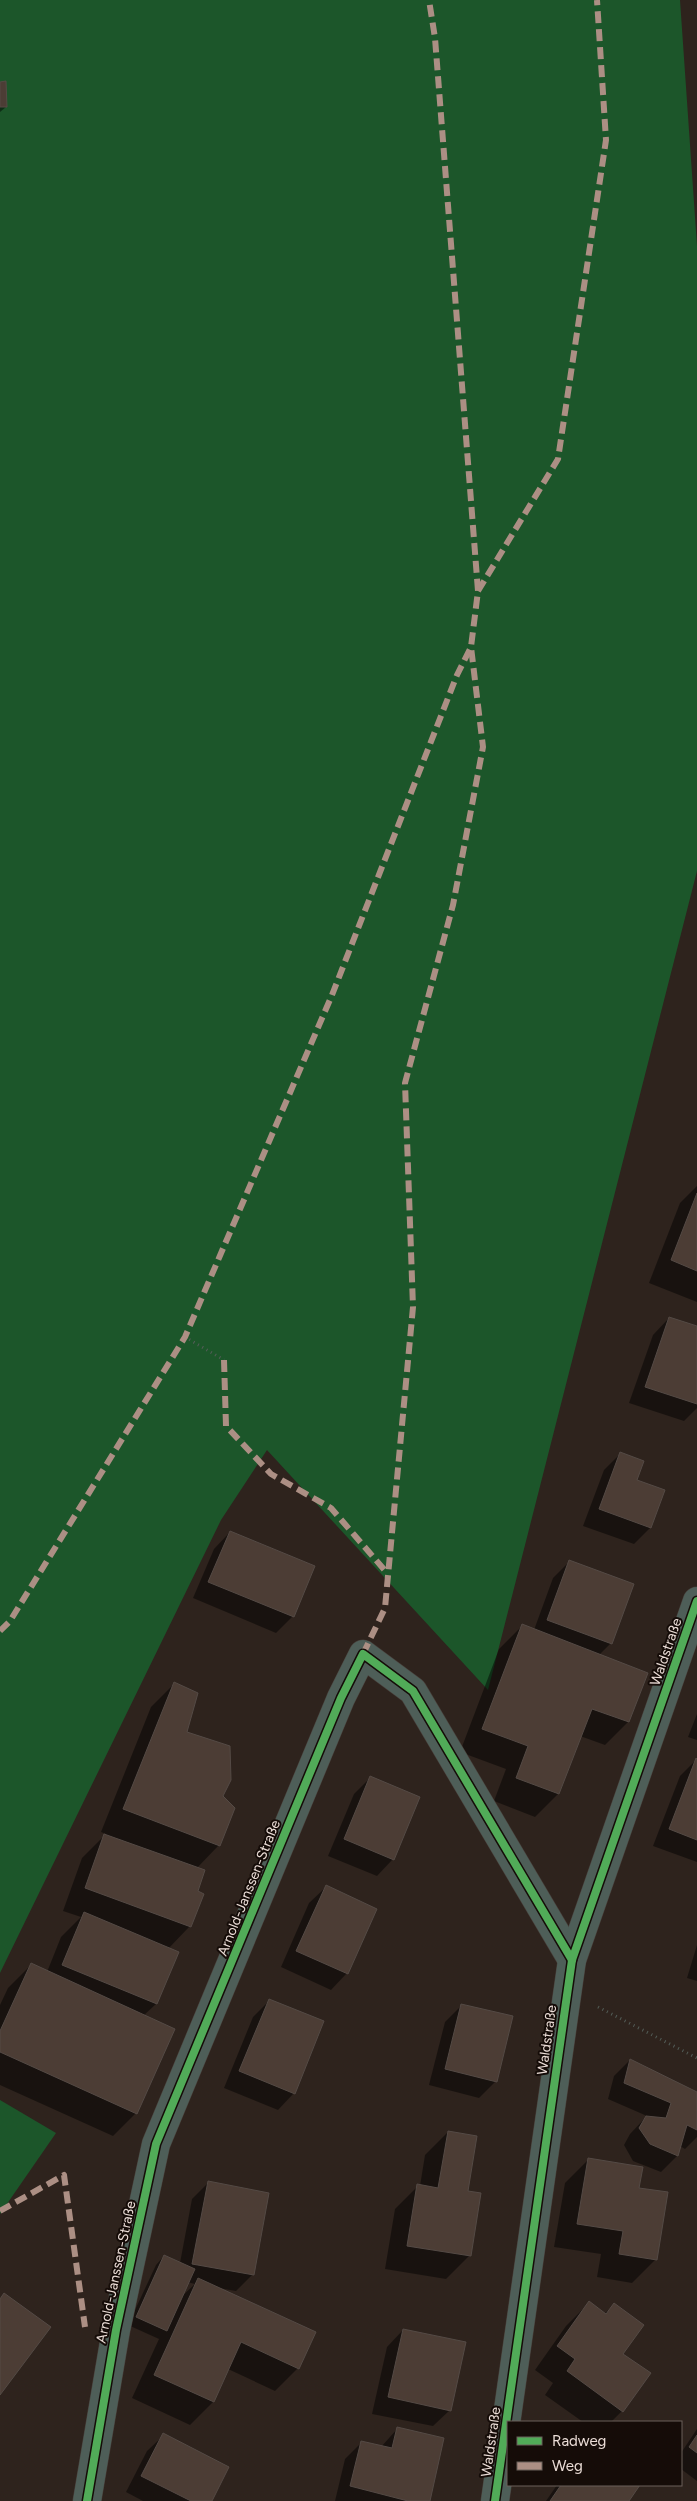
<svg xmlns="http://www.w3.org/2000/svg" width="697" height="2501" viewBox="0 0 697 2501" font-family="Figtree,sans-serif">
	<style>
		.forest { fill: #1c562a }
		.shadow { fill: #0007; fill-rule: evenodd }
		.building { fill: #4c3d35; stroke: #544a45 }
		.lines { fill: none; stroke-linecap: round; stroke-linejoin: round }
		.street-casing { stroke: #473e39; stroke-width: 29 }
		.path { stroke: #535d58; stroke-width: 3; stroke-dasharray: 1 4; stroke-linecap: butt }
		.street { stroke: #4e5e58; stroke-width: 28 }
		.quiet { stroke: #ac8f84; stroke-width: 6; stroke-dasharray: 12 6; stroke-linecap: butt }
		.cycleway-casing { stroke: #150c08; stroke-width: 11 }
		.cycleway { stroke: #51ab58; stroke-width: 8 }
		.labels { text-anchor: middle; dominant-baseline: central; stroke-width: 4; stroke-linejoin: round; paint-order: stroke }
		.street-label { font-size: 14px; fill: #ebddd7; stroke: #150c08 }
	</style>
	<rect width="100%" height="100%" fill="#2e231d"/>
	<g class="forest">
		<path d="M0,0h680l17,246v625l-209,819 -221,-240 -46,70 -221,453z"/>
		<path d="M0,2100l56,33 -56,81z"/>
	</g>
	<g class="shadow">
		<path d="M0,83l6,24 -6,5z"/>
		<path d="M697,1186v116l-48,-19 31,-80z"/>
		<path d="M669,1318l28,10v80l-13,13 -55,-18 24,-68z"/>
		<path d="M620,1454l16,27 14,47 -16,16 -51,-18 21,-56z"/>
		<path d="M230,1532l83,35 -21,50 -16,16 -83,-35 21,-49z"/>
		<path d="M569,1562l42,81 -12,12 48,18 -19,49 -23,23 -25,-9 -22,58 -23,23 -41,-16 12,-32 -46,-17 39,-103 23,-23 12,4 19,-52z"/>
		<path d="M174,1684l11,49 36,64 -2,48 -23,24v23l-6,34 -22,23 9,3 -21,52 -13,12 -7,97 -23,23 -113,-51v-80l8,-17 23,-23 16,7 14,-35 20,-20 -18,-6 19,-53 24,-24 -5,-2 50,-125z"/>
		<path d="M697,1714v26l-9,-3z"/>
		<path d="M696,1760h1v102l-44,-16 27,-70z"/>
		<path d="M370,1778l23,81 -16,17 -49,-20 26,-62z"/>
		<path d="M326,1887l21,86 -16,17 -50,-23 28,-64z"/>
		<path d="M697,1945v36l-10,-3z"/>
		<path d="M269,2001l25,92 -16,17 -54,-22 29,-71z"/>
		<path d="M461,2006l35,75 -17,17 -50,-13 16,-63z"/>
		<path d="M630,2060l67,33v44l-12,12 -5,-3 -3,10 -16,16 -28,-11 -9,-16 6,-11 17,-18 -39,-17 6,-23z"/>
		<path d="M448,2132l18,60 3,64 -23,23 -61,-10 10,-60 23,-23h2l5,-31z"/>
		<path d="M588,2160l50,29 17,71 -23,23 -35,-6 4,-23 -47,-7 11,-64z"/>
		<path d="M208,2183l45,91 -17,17 -18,-3 80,80 -23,23 -47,-22 -15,33 -23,23 -58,-27 27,-59 -31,-14 28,-60 8,-9 16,7 12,-64zM187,2282l8,2 -15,14z"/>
		<path d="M589,2303l15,11 10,-9 8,49v57l-11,11h-28l-38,-27 8,-12 -18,-13 31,-44z"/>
		<path d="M403,2330l47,80 -17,16 -61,-12 15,-67z"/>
		<path d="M398,2428l30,73h-93l10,-42 16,-16 20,4z"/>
		<path d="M697,2429v52l-16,-12v-16z"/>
		<path d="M164,2435l47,66h-68l-17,-9 21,-41z"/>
		<path d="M557,2485h81l-10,16h-82z"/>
	</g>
	<g class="building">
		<path d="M6,81l1,26h-7v-25z"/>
		<path d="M697,1193v78l-26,-11z"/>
		<path d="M669,1317l28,9v78l-52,-17z"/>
		<path d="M620,1452l24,9 -7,19 28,10 -14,38 -52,-19z"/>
		<path d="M230,1531l85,35 -21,51 -86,-35z"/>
		<path d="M569,1560l65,24 -22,60 -65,-24z"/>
		<path d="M522,1624l126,49 -19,49 -37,-13 -33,85 -43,-16 12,-32 -46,-17z"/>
		<path d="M174,1682l24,11 -11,39 43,14 1,34 -8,16 12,12 -15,38 -97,-37z"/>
		<path d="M696,1758l1,1v81l-28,-11z"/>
		<path d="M370,1776l50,21 -26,63 -50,-21z"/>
		<path d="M104,1834l101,36 -7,21 6,3 -13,33 -106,-39z"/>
		<path d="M326,1885l51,24 -29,65 -52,-23z"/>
		<path d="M84,1912l95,40 -22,52 -95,-39z"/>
		<path d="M31,1963l144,66 -38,85 -137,-62v-21z"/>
		<path d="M269,1999l55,22 -29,73 -56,-23z"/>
		<path d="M461,2004l52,12 -16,66 -52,-13z"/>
		<path d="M630,2059l67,33v38l-10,-5 -9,31 -28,-12 -11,-16 7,-12 20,2 5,-15 -47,-20z"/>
		<path d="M448,2131l29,5 -9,55 13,2 -10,63 -64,-10 10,-62 21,4z"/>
		<path d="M588,2158l55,9 -4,21 29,4 -11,68 -38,-6 4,-23 -46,-7z"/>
		<path d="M208,2181l61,12 -15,82 -62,-11z"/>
		<path d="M164,2255l31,14 -28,62 -31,-14z"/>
		<path d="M198,2278l118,54 -17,37 -58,-27 -27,60 -60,-27z"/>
		<path d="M4,2293l47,34 -51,68v-96z"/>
		<path d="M589,2301l17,13 8,-11 30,22 -21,29 28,19 -28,39 -56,-41 8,-12 -18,-13z"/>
		<path d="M403,2329l63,13 -15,69 -63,-14z"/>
		<path d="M397,2427l47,11 -14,63h-22l-58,-15 11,-45 31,7z"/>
		<path d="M163,2433l66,34 -17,34h-21l-50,-25z"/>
		<path d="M697,2435v18l-8,-6z"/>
		<path d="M561,2485h79l-11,16h-79z"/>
	</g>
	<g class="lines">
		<g class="street-casing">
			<g id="street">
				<path d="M87,2501l29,-171 40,-186 185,-446 22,-44 50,37 159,269"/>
				<path d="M495,2501l77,-541 125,-359"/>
			</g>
		</g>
		<g class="path">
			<path d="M185,1337l39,23"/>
			<path d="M598,2007l99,51"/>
		</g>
		<use href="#street" class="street"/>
		<g class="quiet">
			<path d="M478,591l80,-132 48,-319 -9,-140"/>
			<path d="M224,1360l2,66 45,48 60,34 57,66"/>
			<path d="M0,1631l10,-10 175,-284 147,-342 125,-320 14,-28"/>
			<path d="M363,1654l22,-46 28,-301 -8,-224 48,-178 30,-158 -12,-100 7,-56 -43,-553 -6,-38"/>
			<path d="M0,2211l64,-36 21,152"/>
		</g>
		<g class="cycleway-casing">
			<g id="cycleway">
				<path d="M87,2501l29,-171 40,-186 185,-446 22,-44 50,37 159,269"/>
				<path d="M495,2501l77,-541 125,-359"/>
			</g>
		</g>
		<use href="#cycleway" class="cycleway"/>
	</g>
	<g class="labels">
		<g class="street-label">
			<text transform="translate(666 1652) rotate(-71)">Waldstraße</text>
			<text transform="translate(249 1888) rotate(-68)">Arnold-Janssen-Straße</text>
			<text transform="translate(547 2040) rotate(-82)">Waldstraße</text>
			<text transform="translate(116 2272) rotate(-78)">Arnold-Janssen-Straße</text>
			<text transform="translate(491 2442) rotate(-82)">Waldstraße</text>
		</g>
	</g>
	<rect x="507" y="2421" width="175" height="65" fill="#150c08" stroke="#6b605b"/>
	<rect x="517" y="2437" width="25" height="8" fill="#51ab58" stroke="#6b605b"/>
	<text x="552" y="2446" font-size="15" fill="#ebddd7">Radweg</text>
	<rect x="517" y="2462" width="25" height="8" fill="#ac8f84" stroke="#6b605b"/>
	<text x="552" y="2471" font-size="15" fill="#ebddd7">Weg</text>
</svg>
